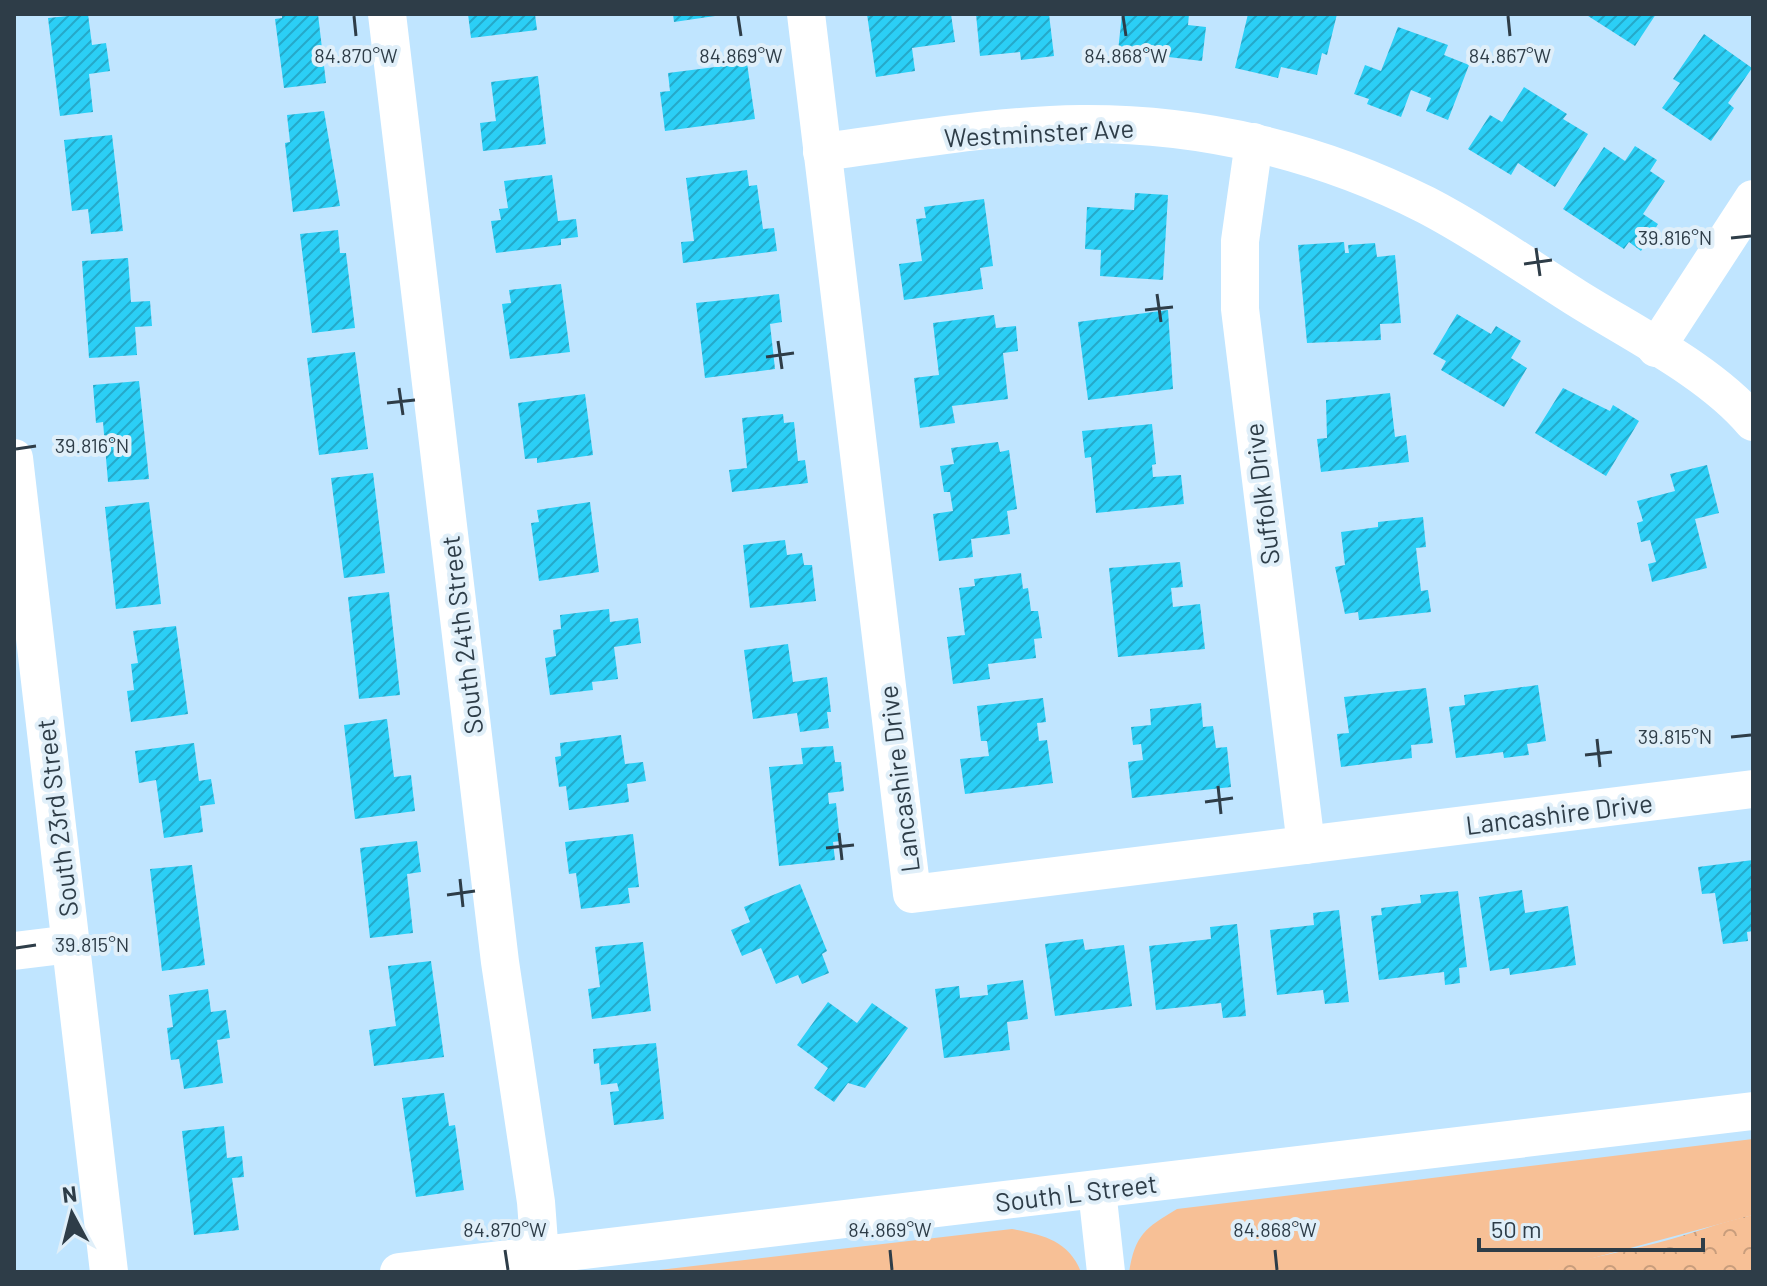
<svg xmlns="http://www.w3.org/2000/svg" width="1767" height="1286" viewBox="0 0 1767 1286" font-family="Barlow,sans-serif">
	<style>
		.green { fill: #f7c096 }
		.forest { fill: url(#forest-crowns) }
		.building { fill: url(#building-hatch) }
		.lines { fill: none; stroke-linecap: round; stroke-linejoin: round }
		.minor { stroke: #fff; stroke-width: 38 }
		.ticks { fill: none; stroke: #2e3d48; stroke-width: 3 }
		.labels { text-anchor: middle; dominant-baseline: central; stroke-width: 8; stroke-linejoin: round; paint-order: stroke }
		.street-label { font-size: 26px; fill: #2e3d48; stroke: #e0eff9 }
		.ticks-label { font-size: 20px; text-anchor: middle; fill: #2e3d48; stroke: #e0eff9; stroke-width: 8; stroke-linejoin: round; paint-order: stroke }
	</style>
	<defs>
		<pattern id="forest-crowns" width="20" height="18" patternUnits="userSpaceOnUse" patternTransform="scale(2)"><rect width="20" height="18" fill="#f7c096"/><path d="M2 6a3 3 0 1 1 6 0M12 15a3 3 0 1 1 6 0" fill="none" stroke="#c89d7c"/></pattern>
		<pattern id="building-hatch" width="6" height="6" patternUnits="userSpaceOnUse" patternTransform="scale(2)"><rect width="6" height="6" fill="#2bcff6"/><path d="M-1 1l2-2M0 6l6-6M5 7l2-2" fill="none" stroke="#25a9c9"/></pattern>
	</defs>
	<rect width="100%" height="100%" fill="#c0e5ff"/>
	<g class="green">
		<path d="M1753,1139v76l-212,57h-412c6,-37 16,-44 48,-63z"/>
		<path d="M1012,1229c31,6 56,11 69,43h-439z"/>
	</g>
	<path class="forest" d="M1753,1215v57h-212c38,-13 77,-19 116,-29 32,-8 63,-21 96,-28z"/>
	<g class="building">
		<path d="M88,14l4,31 14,-2 4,28 -21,3 4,38 -33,4 -12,-98z"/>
		<path d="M282,14h36l8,69 -42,5 -9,-69 7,-1z"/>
		<path d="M468,14h67l2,16 -66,8z"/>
		<path d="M673,14h42v2l-41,6z"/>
		<path d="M867,14h84l4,28 -43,6 3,23 -39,6z"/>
		<path d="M976,14h73l5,42 -33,4 -1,-8 -40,4z"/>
		<path d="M1122,14h67l-1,11 18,2 -4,34 -84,-10z"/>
		<path d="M1248,14h89l-10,41 -5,-2 -5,22 -36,-8 -3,11 -43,-10z"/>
		<path d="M1585,14h71l-21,32z"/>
		<path d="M1398,27l50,18 -4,10 25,10 -21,55 -22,-9 5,-13 -20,-8 -10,27 -34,-13 2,-5 -15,-5 11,-29 16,6z"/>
		<path d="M1704,34l48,34 -24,35 6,5 -23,33 -49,-33 18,-25 -7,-4z"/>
		<path d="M747,63l8,56 -90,12 -5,-39 10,-1 -2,-18z"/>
		<path d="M538,76l8,68 -63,7 -3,-28 16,-2 -5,-39z"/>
		<path d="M1524,87l43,27 -4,5 25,15 -33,53 -37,-24 -7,12 -43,-26 22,-34 12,7z"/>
		<path d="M324,111l16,95 -47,6 -8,-69 5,-1 -3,-27z"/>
		<path d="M112,135l11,96 -32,3 -3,-25 -16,2 -8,-71z"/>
		<path d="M1635,146l22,14 -7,11 15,10 -22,33 15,10 -17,27 -12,-9 -5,7 -61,-40 41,-62 21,14z"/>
		<path d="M747,170l2,16 8,-1 6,44 11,-1 3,23 -94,12 -2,-21 13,-1 -8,-63z"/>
		<path d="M552,175l6,46 18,-2 2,18 -17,2v6l-65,8 -5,-32 10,-1 -2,-11 9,-1 -4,-27z"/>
		<path d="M1135,193l33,2 -5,85 -63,-4 1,-26 -16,-1 2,-42 47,3z"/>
		<path d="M984,199l9,67 -13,2 3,21 -79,11 -5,-36 23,-3 -6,-42 10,-1 -2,-11z"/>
		<path d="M338,230l2,23h6l9,75 -43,5 -12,-99z"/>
		<path d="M1344,242l1,11h4l-1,-8 27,-2 2,14 18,-2 6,68 -21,1 1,16 -74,3 -9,-98z"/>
		<path d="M128,258l3,44 19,-1 2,25 -17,1 2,28 -48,3 -7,-97z"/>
		<path d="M561,284l9,68 -60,7 -8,-55 9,-1 -2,-13z"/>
		<path d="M779,294l3,28 -12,2 5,45 -70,9 -9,-75z"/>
		<path d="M1168,310l5,79 -85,11 -10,-78z"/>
		<path d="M1457,314l34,20 5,-8 25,15 -10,17 16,10 -23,39 -63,-37 5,-9 -13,-7z"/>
		<path d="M994,315l2,13 20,-2 2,25 -15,2 5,46 -56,7 3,17 -35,5 -6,-50 25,-3 -6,-52z"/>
		<path d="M355,352l13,97 -49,6 -12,-97z"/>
		<path d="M139,381l10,98 -41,3 -5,-60 -7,1 -3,-38z"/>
		<path d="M1563,388l47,23 3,-6 26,16 -33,55 -71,-43z"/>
		<path d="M1390,393l5,44 11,-2 3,27 -88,10 -4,-33 10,-1 -1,-38z"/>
		<path d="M585,394l8,61 -56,8v-5l-12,1 -7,-56z"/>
		<path d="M783,414l1,9 10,-1 4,39 7,-1 3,23 -76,9 -3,-22 18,-2 -5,-50z"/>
		<path d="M1152,424l4,40 -4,1 1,12 28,-2 3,29 -88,9 -5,-56 -6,1 -3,-27z"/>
		<path d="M998,442l2,10 9,-2 8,59 -10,2 3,23 -39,5 2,18 -34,4 -6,-47 20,-3 -3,-19h-6l-4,-26 14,-2 -3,-16z"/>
		<path d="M1707,465l12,48 -24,6 12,49 -55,14 -4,-18 8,-2 -6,-22 -9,2 -4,-19 6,-2 -6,-20 38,-10 -5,-17z"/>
		<path d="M373,473l12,100 -41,5 -13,-100z"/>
		<path d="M149,502l12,102 -45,5 -11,-102z"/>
		<path d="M590,502l9,70 -60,9 -8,-58 8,-1 -2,-12z"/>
		<path d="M1423,517l3,30 -10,1 5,43 7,-1 3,22 -72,8 -1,-8 -13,2 -10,-47 10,-2 -4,-33 37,-5v-5z"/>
		<path d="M785,540l2,15 15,-2 2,12h8l4,36 -66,7 -7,-63z"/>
		<path d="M1180,562l3,25 -12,1 2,19 27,-3 5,45 -87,8 -9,-89z"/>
		<path d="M1021,573l2,16 5,-1 3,23h7l4,27 -8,1 2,19 -48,6 2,15 -37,5 -6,-47 18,-2 -6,-47 16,-2 -1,-7z"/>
		<path d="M389,592l11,103 -41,4 -11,-102z"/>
		<path d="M609,609l1,13 28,-4 3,25 -27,4 4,32 -26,3 1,8 -43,5 -5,-37 11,-2 -3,-26 8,-1 -1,-14z"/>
		<path d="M176,626l12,88 -57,8 -4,-31 7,-1 -3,-26 7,-1 -5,-32z"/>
		<path d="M788,644l5,38 34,-5 4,35h-4l2,16 -29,4 -3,-19 -44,6 -9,-69z"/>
		<path d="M1538,685l8,56 -19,3 2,11 -25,3 -1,-6 -47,6 -7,-51 16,-2 -1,-10z"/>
		<path d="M1426,688l7,55 -22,2 1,13 -71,9 -4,-33 12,-1 -5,-36z"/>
		<path d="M1043,698l3,24 -9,1 2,18 8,-1 6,43 -88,11 -5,-35 29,-3 -2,-15h-6l-4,-35z"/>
		<path d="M1201,703l2,24 10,-1 3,22 11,-1 4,40 -99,11 -4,-36 15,-2 -2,-16 -8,1 -2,-18 20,-2 -1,-16z"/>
		<path d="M387,719l7,58 17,-2 4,36 -60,8 -11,-94z"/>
		<path d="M621,735l4,29 18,-2 3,19 -19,3 2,18 -60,8 -3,-24 -7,1 -4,-30 6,-1 -1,-13z"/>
		<path d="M194,743l5,38 12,-2 4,25 -15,2 3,26 -39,6 -8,-58 -17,3 -4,-32z"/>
		<path d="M833,746l2,16h6l3,29 -16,2 1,11 7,-1 4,38 -7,1 2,18 -56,6 -10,-99 34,-3 -2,-16z"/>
		<path d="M633,834l6,53 -11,1 2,15 -49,6 -5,-36 -7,1 -4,-32z"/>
		<path d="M417,841l4,31 -14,2 6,59 -43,5 -10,-90z"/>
		<path d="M1753,860v71l-6,1 1,9 -25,3 -8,-51 -13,1 -4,-27z"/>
		<path d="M192,865l13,100 -43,6 -12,-102z"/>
		<path d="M800,884l27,67 -5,3 7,19 -27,11 -4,-9 -22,9 -15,-36 -19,8 -11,-26 19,-8 -6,-15z"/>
		<path d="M1522,890l3,23 43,-7 8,59 -66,10 -1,-7 -19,3 -11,-74z"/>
		<path d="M1458,891l9,76 -8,1 1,15 -15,2 -1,-13 -65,8 -8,-64 11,-1 -1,-7 40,-5 -1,-8z"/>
		<path d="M1339,910l10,92 -24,2 -2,-14 -46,5 -7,-65 44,-5 -1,-12z"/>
		<path d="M1237,924l9,92 -23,2 -2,-15 -65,7 -7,-64 62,-7 -1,-12z"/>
		<path d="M1083,939l2,11 39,-5 8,61 -77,10 -10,-72z"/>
		<path d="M643,942l8,69 -59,8 -4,-30 12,-2 -5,-40z"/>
		<path d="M431,961l13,96 -70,9 -5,-36 27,-4 -8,-60z"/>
		<path d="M1023,980l5,39 -21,3 3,28 -66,8 -9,-69 24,-3 1,12 28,-3 -1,-10z"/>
		<path d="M208,989l3,23 15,-2 4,28 -13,2 6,43 -39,6 -5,-30 -8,1 -4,-32 6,-1 -4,-32z"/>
		<path d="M828,1002l29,21 15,-20 36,25 -43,60 -17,-5 -14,19 -20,-14 14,-20 -31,-23z"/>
		<path d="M656,1043l8,76 -50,6 -4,-33 9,-1 -2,-8 -16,2 -2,-22 -5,1 -1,-15z"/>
		<path d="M444,1093l5,33 6,-1 9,65 -48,7 -14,-99z"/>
		<path d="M224,1126l3,32 15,-2 2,21 -12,1 7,52 -45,5 -12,-104z"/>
	</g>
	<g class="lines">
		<g class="minor">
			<path d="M387,14l113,948 36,240 4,54"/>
			<path d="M806,14l106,880 841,-105"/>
			<path d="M1254,142l-14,99v68l66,536"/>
			<path d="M822,152c86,-11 173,-27 259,-28 120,-1 238,27 345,81 52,27 100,61 149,92 57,36 135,74 178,125"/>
			<path d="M1656,348l97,-149"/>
			<path d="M14,458l95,814"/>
			<path d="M14,951l57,-7"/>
			<path d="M1097,1190l9,82"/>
			<path d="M399,1272l1354,-161"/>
		</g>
	</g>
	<path class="ticks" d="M354,16l2,20M738,16l3,20M1123,16l3,20M1508,16l2,20M1731,238l20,-2M1536,248l4,28M1524,264l28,-4M1157,294l4,28M1145,310l28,-3M778,341l4,28M766,357l28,-4M399,388l4,27M387,403l28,-3M16,449l20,-3M1731,737l20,-2M1597,739l3,28M1585,755l27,-3M1218,786l3,28M1205,802l28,-4M839,833l3,27M826,848l28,-3M460,879l3,28M447,895l28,-4M16,948l20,-3M505,1250l3,20M890,1250l2,20M1275,1250l2,20"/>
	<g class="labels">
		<g class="street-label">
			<text transform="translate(1039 132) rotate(-3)">Westminster Ave</text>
			<text transform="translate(1261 494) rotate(-97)">Suffolk Drive</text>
			<text transform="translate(461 635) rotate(-97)">South 24th Street</text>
			<text transform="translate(898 779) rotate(-97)">Lancashire Drive</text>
			<text transform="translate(1559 813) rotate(-7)">Lancashire Drive</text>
			<text transform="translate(56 818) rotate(-97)">South 23rd Street</text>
			<text transform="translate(1076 1192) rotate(-7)">South L Street</text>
		</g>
	</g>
	<g class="ticks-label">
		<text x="356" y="63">84.870°W</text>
		<text x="741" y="63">84.869°W</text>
		<text x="1126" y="63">84.868°W</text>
		<text x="1510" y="63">84.867°W</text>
		<text x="1675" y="245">39.816°N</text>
		<text x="92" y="453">39.816°N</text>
		<text x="1675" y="744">39.815°N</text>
		<text x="92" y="952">39.815°N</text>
		<text x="505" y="1237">84.870°W</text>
		<text x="890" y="1237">84.869°W</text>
		<text x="1275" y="1237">84.868°W</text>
	</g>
	<rect width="1767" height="1286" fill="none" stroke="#2e3d48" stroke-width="32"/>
	<g transform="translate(72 1214) rotate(353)" stroke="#e0eff9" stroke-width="6" paint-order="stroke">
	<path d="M0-6L14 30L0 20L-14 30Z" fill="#2e3d48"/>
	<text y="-12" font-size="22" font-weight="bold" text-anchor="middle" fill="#2e3d48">N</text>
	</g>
	<path d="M1479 1238v12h224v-12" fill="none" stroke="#2e3d48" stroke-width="4"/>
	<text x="1491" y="1238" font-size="24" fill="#2e3d48" stroke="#e0eff9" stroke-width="6" paint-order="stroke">50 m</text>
</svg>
